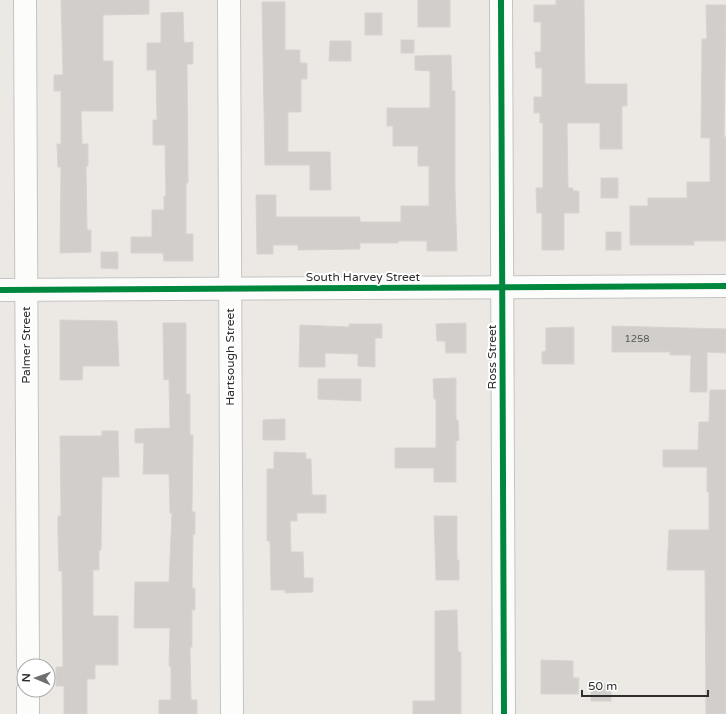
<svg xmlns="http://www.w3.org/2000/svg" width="726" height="714" viewBox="0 0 726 714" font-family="'Varela Round',sans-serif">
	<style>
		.building { fill: #d1cecb; stroke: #d7d4d0 }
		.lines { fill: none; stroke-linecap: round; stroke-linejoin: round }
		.minor-casing { stroke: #c5c4c5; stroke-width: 24 }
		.minor { stroke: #fcfcfb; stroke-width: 22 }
		.cycleway-casing { stroke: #fff; stroke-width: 8 }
		.cycleway { stroke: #00873e; stroke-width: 6 }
		.labels { text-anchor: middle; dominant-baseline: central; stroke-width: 4; stroke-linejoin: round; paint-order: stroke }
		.number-label { font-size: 10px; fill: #585857 }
		.street-label { font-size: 12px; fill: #2e2e2e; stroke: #fff }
	</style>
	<rect width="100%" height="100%" fill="#ece8e4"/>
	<g class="building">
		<path d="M61,0h88v14l-46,1v46h10v50h-32l1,33h6v22h-2l1,64h4v22l-31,1 1,-86h-3l-1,-23h4v-53h-7v-16h9z"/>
		<rect x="418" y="0" width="32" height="27"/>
		<path d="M556,0h28l1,84h42v22h-5v43h-22v-26h-33l1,65h5v3h6v22h-15v37h-22v-37h-5l-1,-25h7v-65h-3v-10h-6v-16h8v-29h-6l-1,-16h6v-30h-7v-17h22z"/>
		<path d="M262,2h23v48h15v13h7v16h-6v33h-13v40h42l1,38h-21v-25h-45z"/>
		<path d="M706,5h20l-2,132h2v104h-32v4h-64v-39h18v-8h39v-16h23v-44h-9l1,-99h5z"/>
		<path d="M183,12l1,31 9,-1v22h-6l1,119h-2v51h7v27h-29l-1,-8h-32v-16h21v-27h12v-14h2l-1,-51h-12v-25h4l-1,-50h-9v-27h14v-30z"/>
		<rect x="365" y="13" width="17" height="22"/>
		<rect x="401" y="40" width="13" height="13"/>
		<path d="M330,41h21v20h-22z"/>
		<path d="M451,55l1,36h3v100l2,60h-30v-10h-29v2h-38v6l-62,1v-5h-25v9h-16l-1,-59h20v22h84v5h41v-16h28v-40h-11v-20h-25v-20h-6v-18h43v-37l-15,-1v-14z"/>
		<rect x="601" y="178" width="17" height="20"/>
		<rect x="606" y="232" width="15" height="18"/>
		<path d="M101,252h17v17l-17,-1z"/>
		<path d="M60,320l57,1 2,45h-36l-1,14h-22z"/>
		<path d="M163,323h23v71h4v41h3l-1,77h3v22h-2l-1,54h3v22h-3v37h-2l1,53h6v14h-38v-14h12v-34h-2l1,-38h-36l1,-46h34l3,-69h-2l-1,-39h-26l1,-31h-9v-14l35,-1 -1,-49 -5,1z"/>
		<path d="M466,323v30h-20l-1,-12h-8l-1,-17z"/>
		<path d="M349,324h33v14h-7v29l-17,-1v-12l-33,-1v14h-26l1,-42 49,2z"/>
		<path d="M612,326l114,3v24l-19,-1v40h-17l1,-37h-21v-3h-58z"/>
		<path d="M574,327v37h-32v-12l4,-1v-23z"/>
		<path d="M456,378v42h2l1,20 -3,1v41h-22v-14h-39v-20h41v-49h-2l-1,-20z"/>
		<path d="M318,379h43v22l-43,-2z"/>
		<path d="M710,390h16v324h-20l-1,-144h-38l2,-40h40v-38h-2v-25h-44v-17h35l1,-28h10z"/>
		<path d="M285,419v21h-22v-20z"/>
		<path d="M102,431h16l1,46h-17l-1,73h-2v20h-6v46h25v49h-23v14h-8v35h-23v-28h-8v-19h7l-1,-96h-3l-1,-36v-19h3l-1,-80h42z"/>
		<path d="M274,452l32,1v6h5l1,36h14v18h-29v8h-7l1,31h12l1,26h9v14l-28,1v-3h-14l-1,-49h-3v-72h7z"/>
		<path d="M434,516h23v44h2v20h-23z"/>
		<path d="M457,610l1,42h3v62h-48v-13h22v-90z"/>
		<path d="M541,660l32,1v17h6l-1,16h-37z"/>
		<rect x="591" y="684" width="20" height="17"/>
	</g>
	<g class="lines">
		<g class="minor-casing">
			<g id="minor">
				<path d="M25,0l3,666"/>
				<path d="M229,0l3,714"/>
				<path d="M501,0l3,714"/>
				<path d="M0,290l726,-4"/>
				<path d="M28,690v24"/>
			</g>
		</g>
		<use href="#minor" class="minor"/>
		<g class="cycleway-casing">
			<g id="cycleway">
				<path d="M501,0l3,714"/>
				<path d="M0,290l726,-4"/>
			</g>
		</g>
		<use href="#cycleway" class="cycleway"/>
	</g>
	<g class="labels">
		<g class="number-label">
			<text x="637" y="339">1258</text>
		</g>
		<g class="street-label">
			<text x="363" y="277">South Harvey Street</text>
			<text transform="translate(26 345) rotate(-90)">Palmer Street</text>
			<text transform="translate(230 357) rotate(-90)">Hartsough Street</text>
			<text transform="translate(492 357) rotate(-90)">Ross Street</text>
		</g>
	</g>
	<g transform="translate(36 678) rotate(272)"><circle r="19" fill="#ffffff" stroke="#ababab"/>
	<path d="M0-3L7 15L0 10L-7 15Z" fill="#706f6e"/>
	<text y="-6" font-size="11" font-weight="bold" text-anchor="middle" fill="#2e2e2e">N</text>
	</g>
	<path d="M582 690v6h126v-6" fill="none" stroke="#2e2e2e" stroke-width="2"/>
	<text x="588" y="690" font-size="12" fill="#2e2e2e" stroke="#ffffff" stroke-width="3" paint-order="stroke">50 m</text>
</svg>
